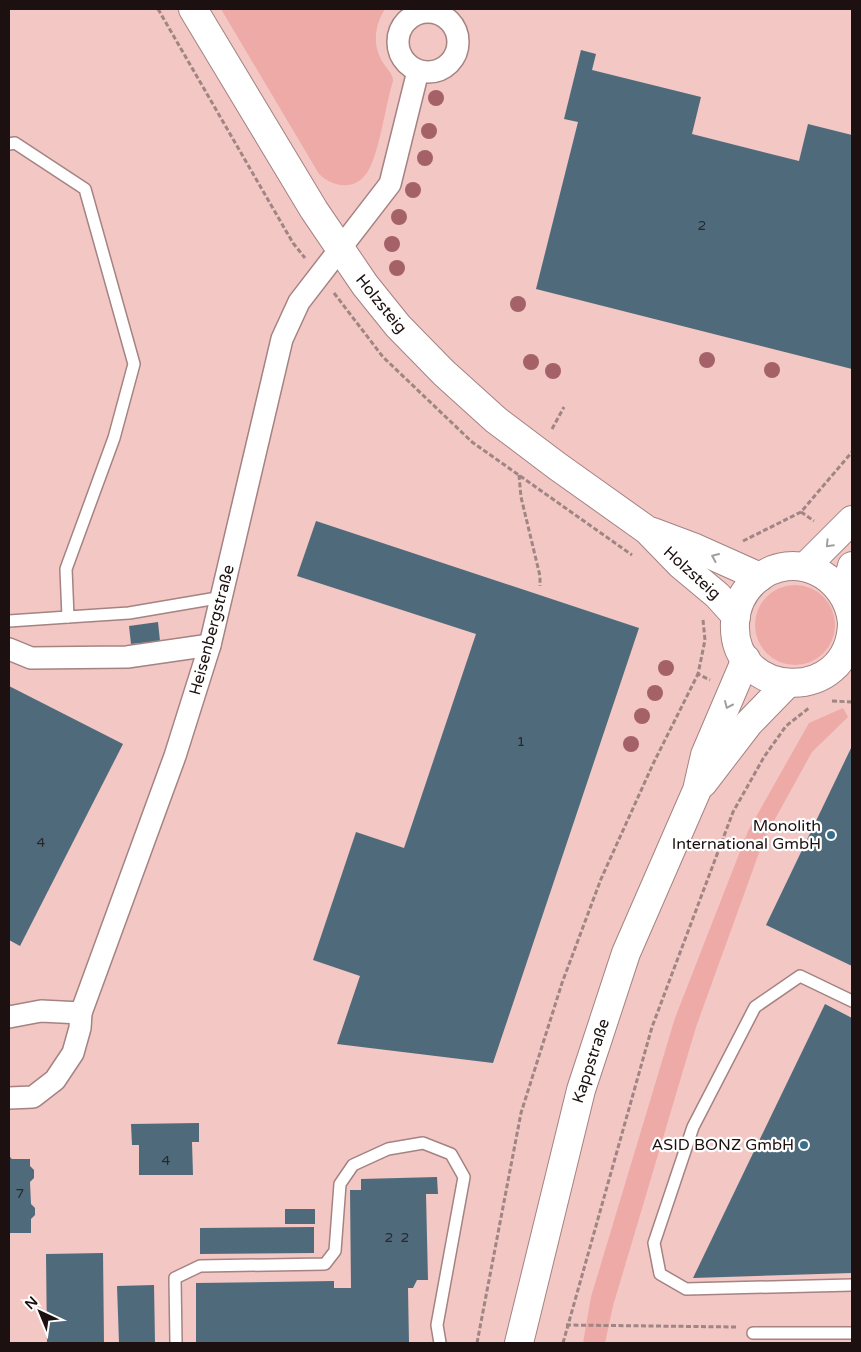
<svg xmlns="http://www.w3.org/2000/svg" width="861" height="1352" viewBox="0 0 861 1352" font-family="'Varela Round',sans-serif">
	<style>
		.built { fill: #f3c7c4 }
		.green { fill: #eeaaa7 }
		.building { fill: #4f6b7b }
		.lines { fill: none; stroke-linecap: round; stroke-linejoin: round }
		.lane-casing { stroke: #a48382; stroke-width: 14 }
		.street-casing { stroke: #a48382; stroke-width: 24 }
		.secondary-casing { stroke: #a48382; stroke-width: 30 }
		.path { stroke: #9f8583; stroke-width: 3; stroke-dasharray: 5 2.5; stroke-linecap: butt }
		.lane { stroke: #fff; stroke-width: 11 }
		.street { stroke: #fff; stroke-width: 21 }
		.secondary { stroke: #fff; stroke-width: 28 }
		.tree { fill: #a56168 }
		.oneway { stroke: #a49f9f }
		.poi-dot { fill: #386f8a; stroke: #fff; stroke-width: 2 }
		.labels { text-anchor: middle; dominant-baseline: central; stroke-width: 4.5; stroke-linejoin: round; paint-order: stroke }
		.number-label { font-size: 14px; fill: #29272b }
		.street-label { font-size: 16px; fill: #1c1010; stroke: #fff }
		.poi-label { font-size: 16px; fill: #1c1010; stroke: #fff; text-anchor: end }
	</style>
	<rect width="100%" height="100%" fill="#fad6d3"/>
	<rect class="built" x="9" y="9" width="843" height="1334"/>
	<g class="green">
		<path d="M221,9h164c-11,17 -13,38 -1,55 4,6 9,10 9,17 -7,22 -14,73 -25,90 -12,20 -34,17 -49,3z"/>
		<circle cx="795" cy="625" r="40"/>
		<path d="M843,708l5,9 -36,35 -48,87 -68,188 -83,279 -8,37h-22l8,-46 84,-279 73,-187 61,-108z"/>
	</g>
	<g class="building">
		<path d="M581,50l15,4 -4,16 109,27 -9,37 107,27 9,-37 44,11v234l-316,-80 42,-167 -14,-3z"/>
		<path d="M316,521l323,107 -146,435 -156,-19 23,-68 -47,-16 43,-128 48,16 72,-214 -179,-58z"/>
		<path d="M158,622l2,19 -29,3 -2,-18z"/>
		<path d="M9,686l114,58 -103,202 -11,-6z"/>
		<path d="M852,746v220l-86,-41z"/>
		<path d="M825,1004l27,14v255l-159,5z"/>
		<path d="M199,1123v19h-7l1,33h-54v-30h-7l-1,-21z"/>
		<path d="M9,1156l3,3h18v7l4,4v8l-4,4 1,22 4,4v7l-4,4v14h-22z"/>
		<path d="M437,1177l1,17h-12l2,86h-11l-4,8h-5l1,55h-213v-60l138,-2v7h17l-1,-98h11v-11z"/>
		<rect x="285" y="1209" width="30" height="15"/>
		<path d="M314,1227v26l-114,1v-26z"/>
		<path d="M103,1253l1,90h-57l-1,-89z"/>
		<path d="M154,1285l1,58h-36l-2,-57z"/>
	</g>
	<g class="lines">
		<g class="lane-casing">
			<g id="lane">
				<path d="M432,12v-3"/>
				<path d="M9,144l6,-1 70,46 49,175 -20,74 -48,131 2,48 61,-4 94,-16"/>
				<path d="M9,621l59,-4"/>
				<path d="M852,1001l-52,-25 -45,31 -62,120 -39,116 6,31 26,15 166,-4"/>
				<path d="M753,1333h99"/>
				<path d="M176,1343l-1,-65 25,-12 125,-2 10,-13 5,-67 13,-19 35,-16 35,-6 28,11 13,23 -27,148 3,18"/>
			</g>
		</g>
		<g class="street-casing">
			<g id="street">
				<circle cx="428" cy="42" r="30"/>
				<path d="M9,649l22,9 96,-1 83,-12"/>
				<path d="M9,1017l32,-6 40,2"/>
				<path d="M9,1098l24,-1 22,-17 18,-27 7,-25 1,-15 94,-257 35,-111 72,-306 17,-37 91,-118 28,-113"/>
			</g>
		</g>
		<g class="secondary-casing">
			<g id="secondary">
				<path d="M193,9l121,201 51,75 33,41 46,47 52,47 61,46 90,64 34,35 36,30 19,21"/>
				<path d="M653,532l40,15 67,30"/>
				<path d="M805,567l47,-47"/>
				<path d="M844,594l8,-28"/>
				<path d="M852,622c-5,-47 -58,-74 -96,-42 -13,11 -20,26 -21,43 -4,76 114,83 117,1"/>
				<path d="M703,783l46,-60 38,-39"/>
				<path d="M519,1343l62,-253 45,-137 71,-163 8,-35 41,-96"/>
			</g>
		</g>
		<g class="path">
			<path d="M158,9l135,234 12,15"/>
			<path d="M334,293l49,64 89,85 160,113"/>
			<path d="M552,429l12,-22"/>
			<path d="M519,475l2,22 19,79v10"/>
			<path d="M801,512l13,9"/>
			<path d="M743,541l58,-29 51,-60"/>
			<path d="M703,620l2,20 -7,34 12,6"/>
			<path d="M832,701l20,1"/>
			<path d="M566,1325l172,2"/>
			<path d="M477,1343l44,-230 41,-130 39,-104 52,-115 45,-90"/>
			<path d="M563,1343l89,-316 81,-215 31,-55 22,-31 23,-18"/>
		</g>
		<use href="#lane" class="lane"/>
		<use href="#street" class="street"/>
		<use href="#secondary" class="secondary"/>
	</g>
	<g class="tree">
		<circle cx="436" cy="98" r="8"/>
		<circle cx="429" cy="131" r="8"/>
		<circle cx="425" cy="158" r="8"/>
		<circle cx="413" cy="190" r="8"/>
		<circle cx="399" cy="217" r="8"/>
		<circle cx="392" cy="244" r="8"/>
		<circle cx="397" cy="268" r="8"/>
		<circle cx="518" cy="304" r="8"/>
		<circle cx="707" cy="360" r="8"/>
		<circle cx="531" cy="362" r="8"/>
		<circle cx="772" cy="370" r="8"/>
		<circle cx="553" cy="371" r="8"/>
		<circle cx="666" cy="668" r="8"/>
		<circle cx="655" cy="693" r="8"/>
		<circle cx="642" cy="716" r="8"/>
		<circle cx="631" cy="744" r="8"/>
	</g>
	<defs><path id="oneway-chevron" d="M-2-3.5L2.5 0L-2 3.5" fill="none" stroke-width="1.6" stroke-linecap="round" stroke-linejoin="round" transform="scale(1.25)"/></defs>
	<g class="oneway">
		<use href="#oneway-chevron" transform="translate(829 544) rotate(134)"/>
		<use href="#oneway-chevron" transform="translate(715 557) rotate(-156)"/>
		<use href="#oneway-chevron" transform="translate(728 705) rotate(114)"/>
	</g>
	<g class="poi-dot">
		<circle cx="831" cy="835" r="5"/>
		<circle cx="804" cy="1145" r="5"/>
	</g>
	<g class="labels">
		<g class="number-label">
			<text x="702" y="225">2</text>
			<text x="521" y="741">1</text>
			<text x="41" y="842">4</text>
			<text x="166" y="1160">4</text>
			<text x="20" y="1193">7</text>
			<text x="389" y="1237">2</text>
			<text x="405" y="1237">2</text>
		</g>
		<g class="street-label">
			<text transform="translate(381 304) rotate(51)">Holzsteig</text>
			<text transform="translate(692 573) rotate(42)">Holzsteig</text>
			<text transform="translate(212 630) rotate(-75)">Heisenbergstraße</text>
			<text transform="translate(591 1061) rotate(-72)">Kappstraße</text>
		</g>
		<g class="poi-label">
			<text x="821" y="826">Monolith<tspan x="821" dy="18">International GmbH</tspan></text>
			<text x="794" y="1145">ASID BONZ GmbH</text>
		</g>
	</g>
	<rect width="861" height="1352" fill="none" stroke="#1c1010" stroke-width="20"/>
	<g transform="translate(40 1312) rotate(316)" stroke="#ffffff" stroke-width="4" paint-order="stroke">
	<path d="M0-4L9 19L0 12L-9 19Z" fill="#1c1010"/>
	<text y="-8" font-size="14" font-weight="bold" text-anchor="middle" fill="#1c1010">N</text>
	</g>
</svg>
